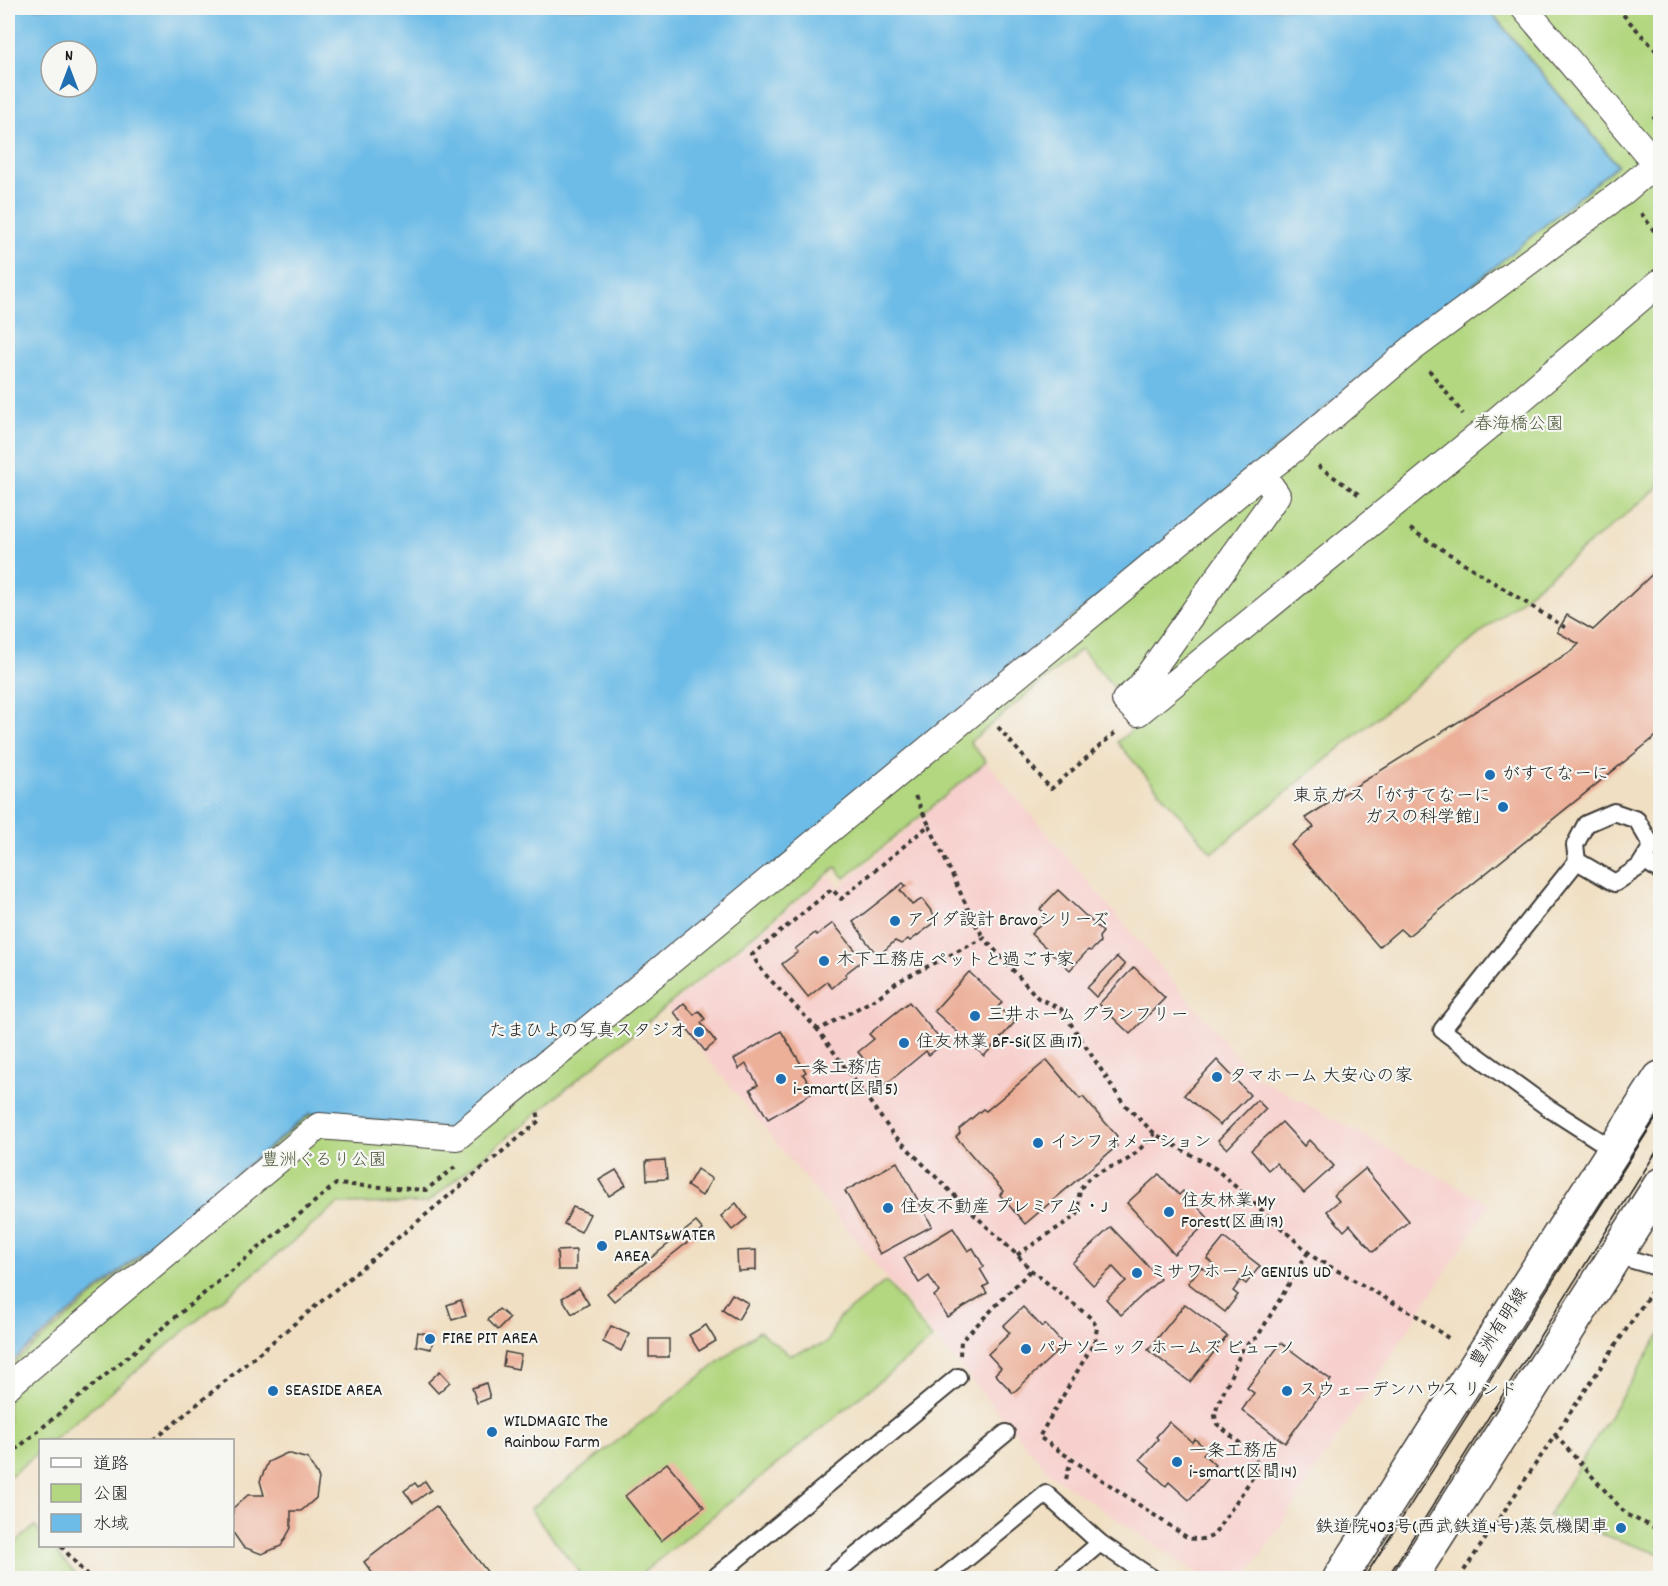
<svg xmlns="http://www.w3.org/2000/svg" width="1668" height="1586" viewBox="0 0 1668 1586" font-family="Dekko,'Klee One',sans-serif">
	<style>
		.built { fill: #f7d0cd }
		.green { fill: #b2d780; stroke: #677a4e; stroke-width: 1.5 }
		.water { fill: #6dbce7; stroke: #446c82; stroke-width: 1.5; fill-rule: evenodd }
		.building { fill: #ecaf98 }
		.lines { fill: none; stroke-linecap: round; stroke-linejoin: round }
		.service-casing { stroke: #3c3935; stroke-width: 20 }
		.pedestrian-casing { stroke: #3c3935; stroke-width: 28 }
		.secondary-casing { stroke: #3c3935; stroke-width: 36 }
		.path { stroke: #3c3935; stroke-width: 4; stroke-dasharray: 4.5 4.5; stroke-linecap: butt }
		.service { stroke: #fff; stroke-width: 16 }
		.pedestrian { stroke: #fff; stroke-width: 26 }
		.secondary { stroke: #fff; stroke-width: 33 }
		.tram { stroke: #1c1c1c; stroke-width: 1.5 }
		.poi-dot { fill: #1f6fb2; stroke: #f6f6f2; stroke-width: 2 }
		.labels { text-anchor: middle; dominant-baseline: central; stroke-width: 4.5; stroke-linejoin: round; paint-order: stroke }
		.park-label { font-size: 18px; fill: #505d3f; stroke: #f6f6f2 }
		.poi-label { font-size: 18px; fill: #1c1c1c; stroke: #f6f6f2; text-anchor: start }
		.street-label { font-size: 18px; fill: #1c1c1c; stroke: #f6f6f2 }
	</style>
	<rect width="100%" height="100%" fill="#f6f6f2"/>
	<filter id="ink" filterUnits="userSpaceOnUse"><feTurbulence type="fractalNoise" baseFrequency=".0167" numOctaves="2"/><feDisplacementMap in="SourceGraphic" scale="12" xChannelSelector="R" yChannelSelector="G"/><feConvolveMatrix kernelMatrix="1 2 1 2 8 2 1 2 1" color-interpolation-filters="sRGB"/></filter>
	<filter id="wash" filterUnits="userSpaceOnUse"><feTurbulence type="fractalNoise" baseFrequency=".008" numOctaves="4" result="noise"/><feDisplacementMap in="SourceGraphic" scale="24" xChannelSelector="R" yChannelSelector="G"/><feGaussianBlur stdDeviation="1.35" result="paint"/><feColorMatrix in="noise" values="0 0 0 0 0 0 0 0 0 0 0 0 0 0 0 0 0 1.4 0 .05"/><feComposite in="paint" operator="in"/></filter>
	<g filter="url(#wash)">
		<rect width="100%" height="100%" fill="#f0dfc2"/>
		<path class="built" d="M986,762l267,313 237,129 -244,374h-42l-153,-103 -116,-138 -268,-328 162,-133 11,11z"/>
		<g class="green">
			<path d="M1488,8h172v478l-448,367 -95,-111 26,-21 -62,-72 -111,93 16,20 -141,116 -9,-11 -409,336 -89,1 -285,236h-13v11l-32,27v-111l303,-253 145,17 579,-485 583,-481z"/>
			<path d="M886,1281l46,58 -296,239h-52l-54,-69 229,-178 31,24 37,-12 11,-24z"/>
			<path d="M1660,1334v220l-112,-38z"/>
			<path d="M35,1526l5,6v14h11l28,32h-71v-29z"/>
		</g>
		<path class="water" d="M8,8h1479l130,157 -1161,965 -146,-17 -302,251zM51,51h36v36h-36z"/>
		<g id="blocks">
			<g class="building">
				<path d="M1660,567v166l-252,203 -8,-7 -21,18 -88,-102 23,-18 -9,-9 268,-168 6,-6 -22,-12 10,-17 26,15z"/>
				<path d="M903,883l3,3 -6,4 12,15 10,-6 16,21 -28,21 -2,-2 -7,5 -6,-3 -17,15 -15,-19 -1,-3 -9,-12z"/>
				<path d="M1058,890l45,42 -4,5 1,5 -9,9 -3,-1 -18,20 -39,-36 17,-18 -8,-7z"/>
				<path d="M833,923l23,28 5,-1 6,7 -22,17 1,2 -14,12 -5,-6 -19,15 -26,-33 16,-12 -3,-3 20,-16 2,2z"/>
				<path d="M1117,957l8,8 -29,32 -9,-9z"/>
				<path d="M1134,967l31,31 -35,36 -31,-30z"/>
				<path d="M969,972l33,30 -4,5 17,15 -31,34 -50,-45z"/>
				<path d="M909,1002l30,36v9l-10,8 -3,-4 -41,34 -27,-33 16,-13 -5,-5z"/>
				<path d="M684,1003l10,12 5,-4 6,8 -4,4 15,19 -11,9 -31,-39z"/>
				<path d="M781,1031l25,41 -3,2 11,18 -46,27 -18,-30 8,-4 -12,-21 -7,5 -5,-10z"/>
				<path d="M1047,1060l33,39 3,-2 34,39 -5,3 5,7 -92,78 -25,-29 3,-4 -47,-54 4,-4 -1,-4 24,-20 3,2z"/>
				<path d="M1217,1060l33,35 -30,30 -36,-30z"/>
				<path d="M1257,1100l9,9 -39,40 -9,-9z"/>
				<path d="M1282,1122l22,24 5,-6 25,26 -30,27 -28,-30 -8,7 -17,-20z"/>
				<path d="M665,1160l2,19 -20,1 -1,-19z"/>
				<path d="M897,1162l35,64 -52,28 -35,-63z"/>
				<path d="M697,1169l15,10 -10,17 -15,-10z"/>
				<path d="M1365,1169l44,52 -36,31 -23,-27 -6,6 -17,-20 12,-10 -5,-6z"/>
				<path d="M616,1170l10,15 -17,11 -10,-16z"/>
				<path d="M1159,1174l20,21 4,-4 27,29 -36,34 -47,-51z"/>
				<path d="M736,1203l11,15 -15,12 -11,-14z"/>
				<path d="M573,1207l17,7 -9,18 -17,-8z"/>
				<path d="M696,1222l7,8 -89,71 -7,-8z"/>
				<path d="M1111,1227l49,52 -39,36 -15,-16 20,-18 -13,-14 -20,18 -21,-22z"/>
				<path d="M953,1228l15,23 5,-3 11,19 -4,2 9,15 -6,3 4,6 -40,24 -13,-21 5,-4 -10,-16 -10,7 -15,-25z"/>
				<path d="M1224,1238l36,28 -14,18 -5,-4 -8,11 5,4 -13,17 -37,-29 13,-16 6,4 6,-7 -6,-5z"/>
				<path d="M576,1250v20h-18l-1,-19z"/>
				<path d="M756,1250v20l-18,1 -1,-20z"/>
				<path d="M579,1288l10,16 -17,10 -10,-16z"/>
				<path d="M732,1294l16,9 -10,17 -16,-10z"/>
				<path d="M461,1300l5,16 -14,4 -5,-15z"/>
				<path d="M1185,1304l42,32 -37,46 -42,-32z"/>
				<path d="M1023,1307l19,20 3,-3 19,21 -51,48 -18,-19 6,-6 -13,-14 22,-21 -7,-7z"/>
				<path d="M499,1309l11,9 -12,12 -10,-10z"/>
				<path d="M706,1325l10,16 -17,10 -10,-16z"/>
				<path d="M611,1326l18,8 -8,17 -18,-9z"/>
				<path d="M418,1332l16,3 -3,14 -15,-3z"/>
				<rect x="649" y="1339" width="20" height="18"/>
				<path d="M1281,1343l50,37 -46,63 -43,-33 12,-17 -7,-5z"/>
				<path d="M505,1352l16,3 -3,14 -15,-3z"/>
				<path d="M440,1371l10,11 -12,11 -10,-11z"/>
				<path d="M486,1383l4,15 -13,5 -5,-15z"/>
				<path d="M1169,1422l23,20 3,-3 12,11 -4,4 12,11 -4,3 4,3 -26,29 -20,-18 -3,4 -17,-16 1,-2 -10,-9 18,-20 -2,-2z"/>
				<path d="M287,1453l21,6 11,19 -3,20 -15,13h-10v17l-10,18 -19,8 -19,-7 -11,-16 1,-23 15,-13h16l-4,-14 8,-19z"/>
				<path d="M667,1463l37,44 -43,34 -36,-45z"/>
				<path d="M425,1481l6,9 -18,13 -9,-12 11,-8 3,4z"/>
				<path d="M436,1506l56,72h-116l-12,-16z"/>
			</g>
		</g>
	</g>
	<g filter="url(#ink)">
		<use href="#blocks" fill-opacity="0" stroke="#3c3935" stroke-width="1.5"/>
		<g class="lines">
			<g class="service-casing">
				<g id="service">
					<path d="M1644,860l16,11"/>
					<path d="M1577,861l38,22 24,-16 13,-21 -15,-26 -23,-8 -28,12 -11,21 2,16 -135,169 108,79 64,41"/>
					<path d="M1616,1255l44,13"/>
					<path d="M714,1578l244,-201"/>
					<path d="M829,1578l177,-145"/>
					<path d="M943,1578l103,-84 54,49 52,35"/>
					<path d="M1059,1578l41,-35"/>
				</g>
			</g>
			<g class="pedestrian-casing">
				<g id="pedestrian">
					<path d="M1262,474l15,21 -138,193 -14,12 13,13 341,-278 181,-153"/>
					<path d="M8,1386l311,-260 138,11 805,-663 32,-25 119,-101 211,-157 32,-27 -132,-156"/>
				</g>
			</g>
			<g class="secondary-casing">
				<g id="secondary">
					<path d="M1340,1578l320,-500"/>
					<path d="M1410,1578l250,-393"/>
				</g>
			</g>
			<g class="path">
				<path d="M1617,8l43,47"/>
				<path d="M1653,119l7,-6"/>
				<path d="M1641,213l19,26"/>
				<path d="M1429,370l34,44"/>
				<path d="M1318,466l43,30"/>
				<path d="M1410,529l159,101"/>
				<path d="M998,727l53,62 66,-58"/>
				<path d="M915,796l14,29"/>
				<path d="M818,1030l-55,-58 -11,-17 80,-66 9,10 88,-74 44,95 11,18"/>
				<path d="M1308,1252l-50,84 -15,12 -26,59 -2,9 2,8 37,31 3,10 -3,10 -40,60c-9,5 -15,5 -26,3l-149,-101 56,-96 2,-14 -6,-9 -60,-48 -14,-15 -52,-49 -72,-72 -75,-104 59,-32 20,-16 87,-44 54,60 23,11 62,94 32,31 61,35 92,83 7,6 102,58 34,24"/>
				<path d="M1017,1255l60,-40c2,-8 1,-17 3,-24 8,-22 36,-22 51,-34 9,-7 16,-16 24,-23"/>
				<path d="M960,1355l1,-14 70,-71"/>
				<path d="M1555,1435l72,80 33,15"/>
				<path d="M154,1440l385,-319 -2,-12"/>
				<path d="M8,1456l328,-272 90,6 29,-23"/>
				<path d="M1066,1479l5,-20"/>
				<path d="M61,1546l28,32"/>
				<path d="M1459,1578l193,-287"/>
			</g>
			<use href="#service" class="service"/>
			<use href="#pedestrian" class="pedestrian"/>
			<use href="#secondary" class="secondary"/>
			<g class="tram">
				<path d="M1364,1578l296,-466"/>
				<path d="M1387,1578l273,-432"/>
			</g>
		</g>
	</g>
	<g class="poi-dot">
		<circle cx="1490" cy="775" r="6"/>
		<circle cx="1503" cy="807" r="6"/>
		<circle cx="895" cy="921" r="6"/>
		<circle cx="824" cy="961" r="6"/>
		<circle cx="975" cy="1016" r="6"/>
		<circle cx="699" cy="1032" r="6"/>
		<circle cx="904" cy="1043" r="6"/>
		<circle cx="1217" cy="1077" r="6"/>
		<circle cx="781" cy="1079" r="6"/>
		<circle cx="1038" cy="1143" r="6"/>
		<circle cx="888" cy="1208" r="6"/>
		<circle cx="1169" cy="1212" r="6"/>
		<circle cx="602" cy="1246" r="6"/>
		<circle cx="1137" cy="1273" r="6"/>
		<circle cx="430" cy="1339" r="6"/>
		<circle cx="1026" cy="1349" r="6"/>
		<circle cx="273" cy="1391" r="6"/>
		<circle cx="1287" cy="1391" r="6"/>
		<circle cx="492" cy="1432" r="6"/>
		<circle cx="1177" cy="1462" r="6"/>
		<circle cx="1621" cy="1528" r="6"/>
	</g>
	<g class="labels">
		<g class="park-label">
			<text x="1519" y="425">春海橋公園</text>
			<text x="324" y="1161">豊洲ぐるり公園</text>
		</g>
		<g class="poi-label">
			<text x="1502" y="775">がすてなーに</text>
			<text x="1491" y="797" text-anchor="end">東京ガス「がすてなーに<tspan x="1491" dy="21">ガスの科学館」</tspan></text>
			<text x="907" y="921">アイダ設計 Bravoシリーズ</text>
			<text x="836" y="961">木下工務店 ペットと過ごす家</text>
			<text x="987" y="1016">三井ホーム グランフリー</text>
			<text x="687" y="1032" text-anchor="end">たまひよの写真スタジオ</text>
			<text x="916" y="1043">住友林業 BF-Si(区画17)</text>
			<text x="793" y="1069">一条工務店<tspan x="793" dy="21">i-smart(区間5)</tspan></text>
			<text x="1229" y="1077">タマホーム 大安心の家</text>
			<text x="1050" y="1143">インフォメーション</text>
			<text x="1181" y="1202">住友林業 My<tspan x="1181" dy="21">Forest(区画19)</tspan></text>
			<text x="900" y="1208">住友不動産 プレミアム・J</text>
			<text x="614" y="1236">PLANTS&amp;WATER<tspan x="614" dy="21">AREA</tspan></text>
			<text x="1149" y="1273">ミサワホーム GENIUS UD</text>
			<text x="442" y="1339">FIRE PIT AREA</text>
			<text x="1038" y="1349">パナソニック ホームズ ビューノ</text>
			<text x="285" y="1391">SEASIDE AREA</text>
			<text x="1299" y="1391">スウェーデンハウス リンド</text>
			<text x="504" y="1422">WILDMAGIC The<tspan x="504" dy="21">Rainbow Farm</tspan></text>
			<text x="1189" y="1452">一条工務店<tspan x="1189" dy="21">i-smart(区間14)</tspan></text>
			<text x="1609" y="1528" text-anchor="end">鉄道院403号(西武鉄道4号)蒸気機関車</text>
		</g>
		<g class="street-label">
			<text transform="translate(1500 1328) rotate(-57)">豊洲有明線</text>
		</g>
	</g>
	<rect width="1668" height="1586" fill="none" stroke="#f6f6f2" stroke-width="30"/>
	<rect x="39" y="1439" width="195" height="108" fill="#f6f6f2" stroke="#9f9f9c" stroke-width="1.5"/>
	<rect x="51" y="1458" width="30" height="9" fill="#ffffff" stroke="#9f9f9c" stroke-width="1.5"/>
	<text x="93" y="1469" font-size="18" fill="#1c1c1c">道路</text>
	<rect x="51" y="1484" width="30" height="18" fill="#b2d780" stroke="#9f9f9c" stroke-width="1.5"/>
	<text x="93" y="1499" font-size="18" fill="#1c1c1c">公園</text>
	<rect x="51" y="1514" width="30" height="18" fill="#6dbce7" stroke="#9f9f9c" stroke-width="1.5"/>
	<text x="93" y="1529" font-size="18" fill="#1c1c1c">水域</text>
	<g transform="translate(69 69)"><circle r="28" fill="#f6f6f2" stroke="#9f9f9c" stroke-width="1.5"/>
	<path d="M0-4.5L10 22L0 15L-10 22Z" fill="#1f6fb2"/>
	<text y="-9" font-size="16" font-weight="bold" text-anchor="middle" fill="#1c1c1c">N</text>
	</g>
</svg>
